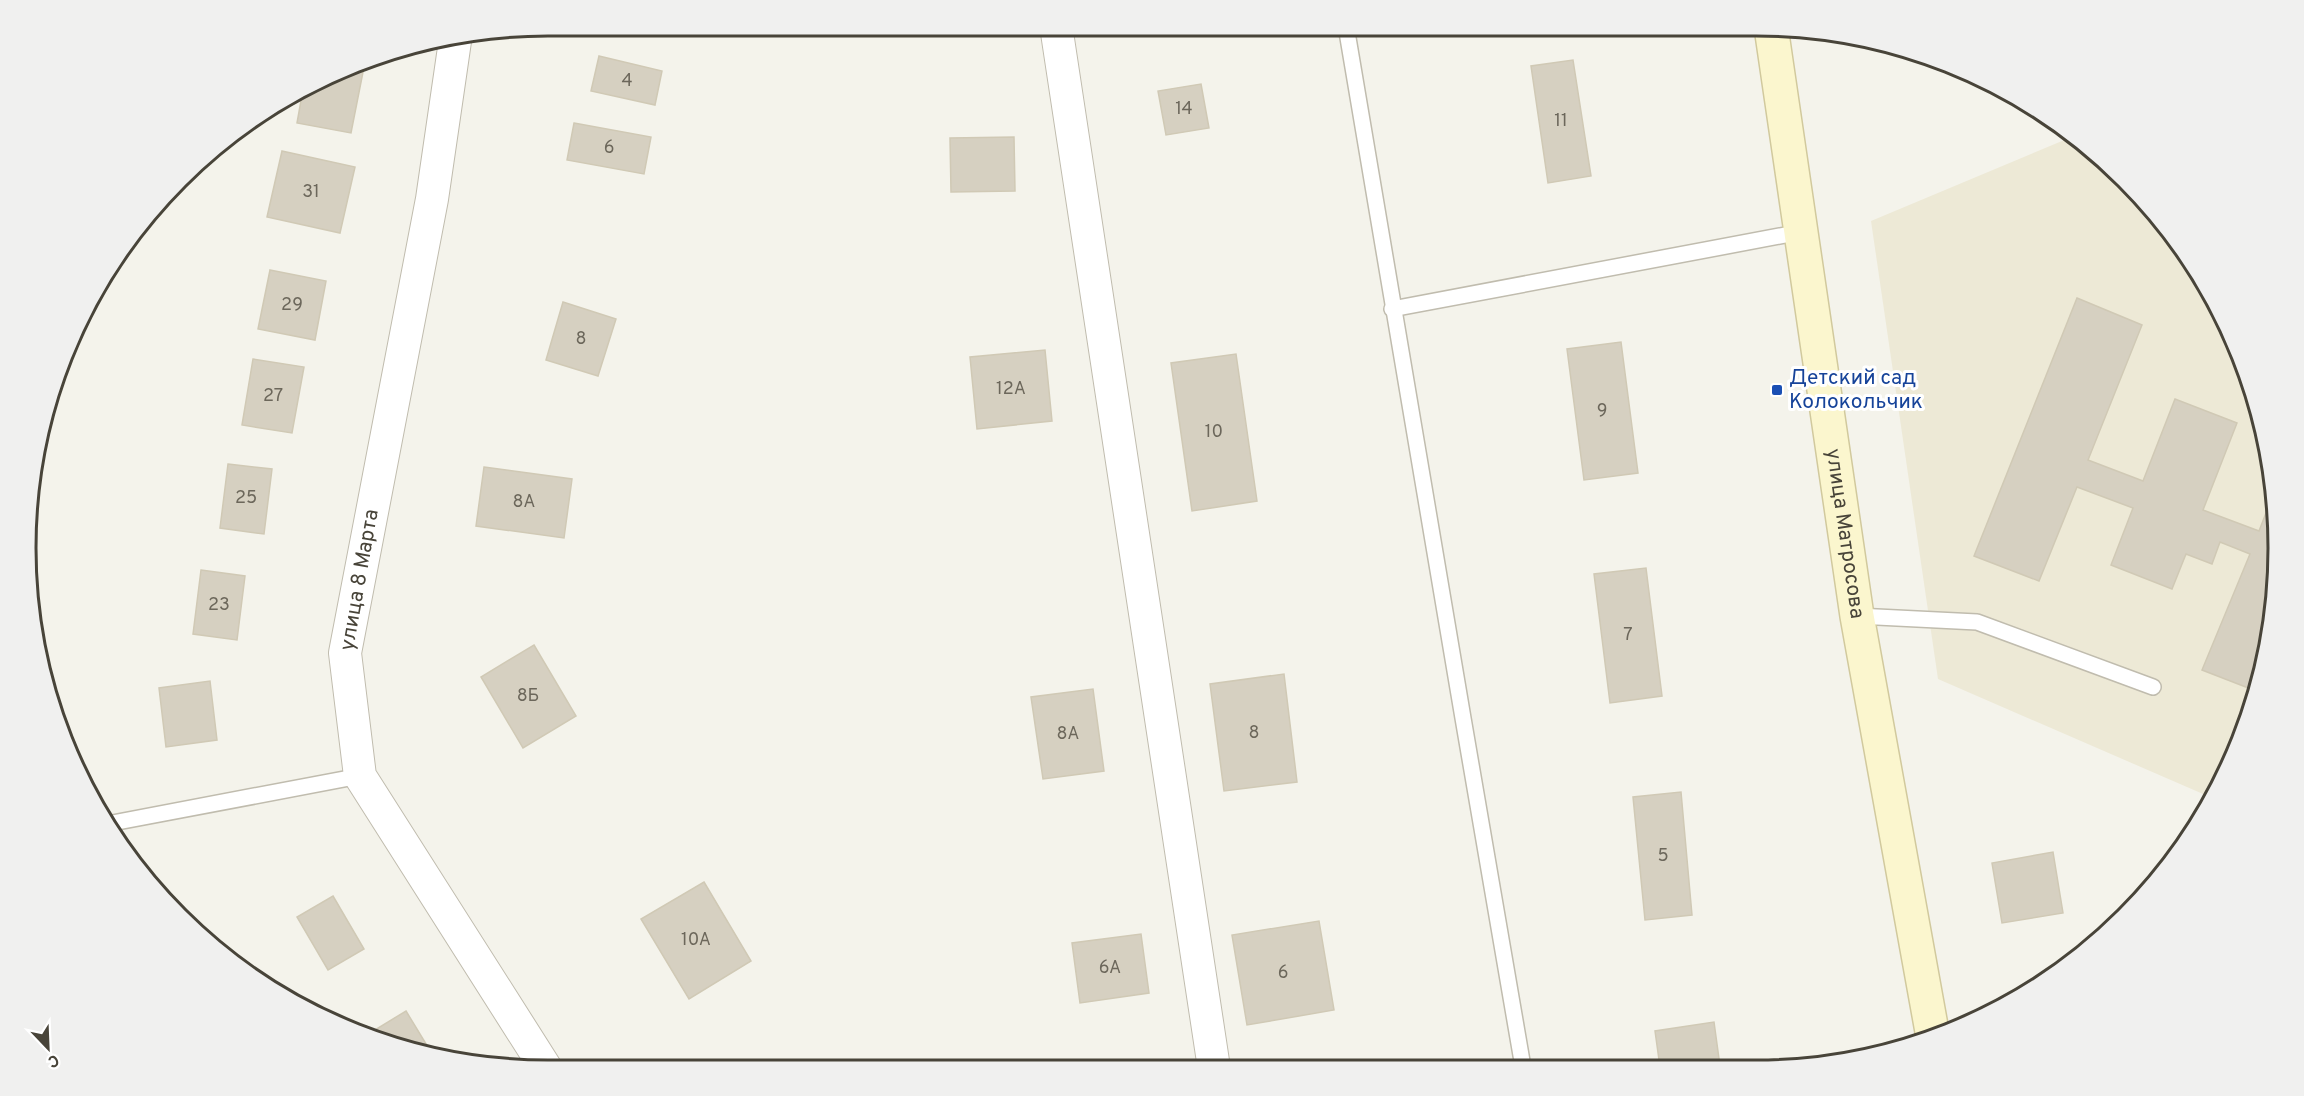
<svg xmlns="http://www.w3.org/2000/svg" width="2304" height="1096" viewBox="0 0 2304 1096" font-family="Overpass,sans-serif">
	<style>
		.education { fill: #ede9d6 }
		.building { fill: #d6d0c1; stroke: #d0c9b5; stroke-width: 1.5 }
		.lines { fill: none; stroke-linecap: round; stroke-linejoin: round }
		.lane-casing { stroke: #c0bcae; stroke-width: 18 }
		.street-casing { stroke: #c0bcae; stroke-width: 34 }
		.secondary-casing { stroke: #d1c99d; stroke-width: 36 }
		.lane { stroke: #fff; stroke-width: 15 }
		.street { stroke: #fff; stroke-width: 32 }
		.secondary { stroke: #fbf6ce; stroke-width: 33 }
		.transit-dot { fill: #1a4fb4; stroke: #fff; stroke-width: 2 }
		.labels { text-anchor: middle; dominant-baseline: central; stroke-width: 6; stroke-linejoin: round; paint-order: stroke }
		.number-label { font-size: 18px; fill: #6c675b }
		.transit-label { font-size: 21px; fill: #164399; stroke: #fff; text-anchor: start }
		.street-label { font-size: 21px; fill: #484439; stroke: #fff }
		.rim { fill: none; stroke: #484439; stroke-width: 3 }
	</style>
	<rect width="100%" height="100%" fill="#f4f3eb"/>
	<path class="education" d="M2074,136l52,43 65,79 48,90 30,98 9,102 -10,102 -29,98 -29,49 -272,-118 -67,-458z"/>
	<g class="building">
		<path d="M599,56l63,15 -7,34 -64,-14z"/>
		<path d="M1573,60l18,116 -43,7 -17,-117z"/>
		<path d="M357,65l7,2 -13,66 -54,-10 5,-28z"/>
		<path d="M1201,84l8,44 -43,7 -8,-44z"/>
		<path d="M574,123l77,14 -7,37 -77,-14z"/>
		<path d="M1014,137l1,54 -64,1 -1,-54z"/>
		<path d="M282,151l73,16 -15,66 -73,-16z"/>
		<path d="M270,270l56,11 -11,59 -57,-11z"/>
		<path d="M2077,298l65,27 -54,135 55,21 32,-82 62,24 -34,87 56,21 14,-36 5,53 -10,102 -12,41 -54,-21 48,-116 -30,-12 -8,22 -26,-10 -14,35 -61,-24 22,-57 -56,-21 -38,94 -65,-25z"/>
		<path d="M563,302l53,17 -18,57 -52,-16z"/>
		<path d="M1621,342l17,131 -54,7 -17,-131z"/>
		<path d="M1045,350l7,71 -75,8 -7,-72z"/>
		<path d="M1236,354l21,147 -65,10 -21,-148z"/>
		<path d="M253,359l51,8 -12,66 -50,-8z"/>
		<path d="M228,464l44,5 -8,65 -44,-6z"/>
		<path d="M484,467l88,12 -8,59 -88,-12z"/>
		<path d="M1646,568l16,128 -52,7 -16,-129z"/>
		<path d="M201,570l44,6 -8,64 -44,-6z"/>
		<path d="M534,645l42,71 -53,32 -42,-71z"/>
		<path d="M1284,674l13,108 -73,9 -14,-107z"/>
		<path d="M210,681l7,59 -51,7 -7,-59z"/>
		<path d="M1093,689l11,82 -61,8 -12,-82z"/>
		<path d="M1681,792l11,123 -47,5 -12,-123z"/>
		<path d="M2053,852l10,61 -61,10 -10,-60z"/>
		<path d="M704,882l47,79 -62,38 -48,-80z"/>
		<path d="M333,896l31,53 -36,21 -31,-53z"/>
		<path d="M1319,921l15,89 -87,15 -15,-90z"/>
		<path d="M1141,934l8,59 -69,10 -8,-60z"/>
		<path d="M406,1011l28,46 -69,-21z"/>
		<path d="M1714,1022l6,44 -60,1 -5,-36z"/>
	</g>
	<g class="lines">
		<g class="lane-casing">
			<g id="lane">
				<path d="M1346,26c56,347 118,694 177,1041"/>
				<path d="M1392,309l409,-77"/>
				<path d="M1857,616l120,6 176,65"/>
				<path d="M107,824l253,-48"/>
			</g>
		</g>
		<g class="street-casing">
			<g id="street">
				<path d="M1056,26l158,1042"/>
				<path d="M455,41l-23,158 -87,454 15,123 187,294"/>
			</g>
		</g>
		<g class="secondary-casing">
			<g id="secondary">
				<path id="s1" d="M1771,27l86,589 76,421"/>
			</g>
		</g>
		<use href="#lane" class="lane"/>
		<use href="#street" class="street"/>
		<use href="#secondary" class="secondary"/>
	</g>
	<rect class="transit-dot" x="1771" y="384" width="12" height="12" rx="3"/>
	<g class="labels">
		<g class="number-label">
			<text x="627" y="81">4</text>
			<text x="1184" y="109">14</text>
			<text x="1561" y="121">11</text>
			<text x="609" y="148">6</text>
			<text x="311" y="192">31</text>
			<text x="292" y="305">29</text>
			<text x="581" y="339">8</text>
			<text x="1011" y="389">12А</text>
			<text x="273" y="396">27</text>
			<text x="1602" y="411">9</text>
			<text x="1214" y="432">10</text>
			<text x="246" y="498">25</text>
			<text x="524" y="502">8А</text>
			<text x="219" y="605">23</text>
			<text x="1628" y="635">7</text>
			<text x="528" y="696">8Б</text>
			<text x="1254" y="733">8</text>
			<text x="1068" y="734">8А</text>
			<text x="1663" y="856">5</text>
			<text x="696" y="940">10А</text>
			<text x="1110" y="968">6А</text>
			<text x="1283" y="973">6</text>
		</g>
		<g class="transit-label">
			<text x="1789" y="378">Детский сад<tspan x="1789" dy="24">Колокольчик</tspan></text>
		</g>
		<g class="street-label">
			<text stroke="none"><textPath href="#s1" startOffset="512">улица Матросова</textPath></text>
			<text transform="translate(360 580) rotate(-80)">улица 8 Марта</text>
		</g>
	</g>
	<path d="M0 0H2304V1096H0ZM548 36H1756A512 512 0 0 1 2268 548V548A512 512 0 0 1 1756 1060H548A512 512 0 0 1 36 548V548A512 512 0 0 1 548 36Z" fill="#f0f0ef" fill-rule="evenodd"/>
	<path class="rim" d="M548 36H1756A512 512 0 0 1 2268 548V548A512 512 0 0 1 1756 1060H548A512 512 0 0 1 36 548V548A512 512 0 0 1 548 36Z"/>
	<g transform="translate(48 1048) rotate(157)" stroke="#ffffff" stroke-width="4.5" paint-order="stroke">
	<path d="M0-4.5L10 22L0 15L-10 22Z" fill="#484439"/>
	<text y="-9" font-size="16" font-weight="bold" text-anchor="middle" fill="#484439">С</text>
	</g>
</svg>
